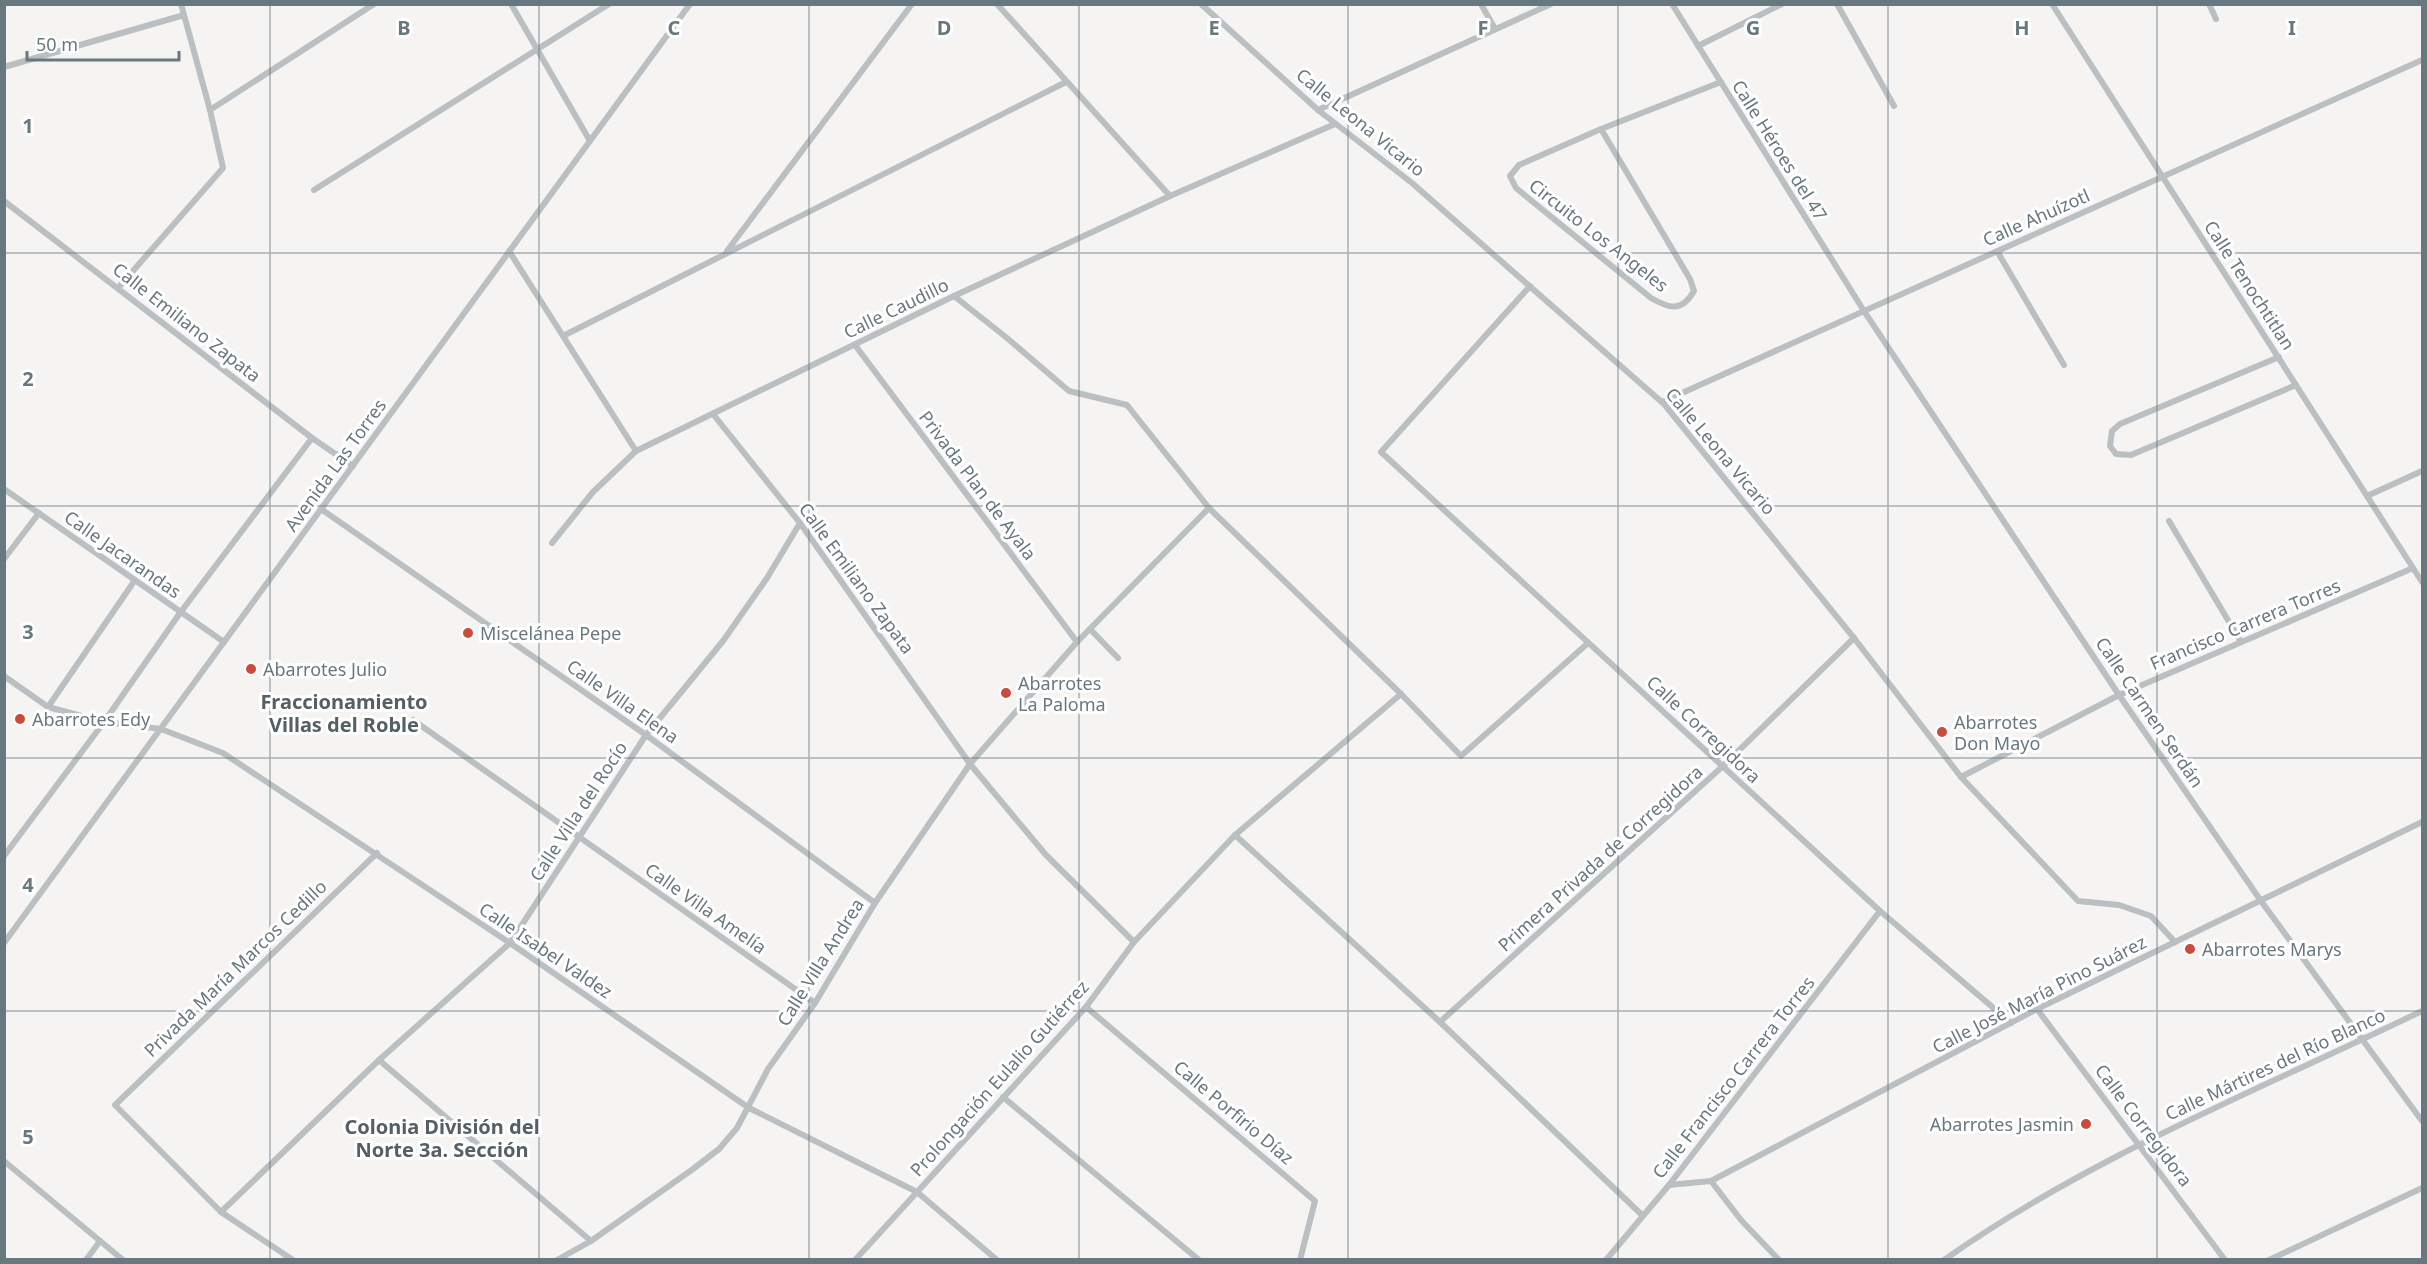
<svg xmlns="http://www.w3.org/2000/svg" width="2427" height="1264" viewBox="0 0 2427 1264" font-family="'Noto Sans',sans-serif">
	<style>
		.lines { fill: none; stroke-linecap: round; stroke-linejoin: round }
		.street { stroke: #babfc1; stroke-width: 6 }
		.grid { fill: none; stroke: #68787f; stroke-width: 1.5; stroke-opacity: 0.55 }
		.poi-dot { fill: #cb4a3b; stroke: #fff; stroke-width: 2 }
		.labels { text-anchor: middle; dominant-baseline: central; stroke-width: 6; stroke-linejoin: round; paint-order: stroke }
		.street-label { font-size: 18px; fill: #68787f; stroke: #fff }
		.poi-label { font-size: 18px; fill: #68787f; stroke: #fff; text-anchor: start }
		.neighbourhood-label { font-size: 20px; font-weight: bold; fill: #556065; stroke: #fff }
		.grid-label { font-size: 20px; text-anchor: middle; font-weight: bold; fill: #68787f; stroke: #fff; stroke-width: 6; stroke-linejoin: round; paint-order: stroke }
	</style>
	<rect width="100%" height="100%" fill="#f5f4f2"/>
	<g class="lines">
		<g class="street">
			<path d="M511,4l79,137"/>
			<path d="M997,4l173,192"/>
			<path d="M1201,4l117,106 94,73 252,221 190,234 107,139 117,124 41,4 32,11 24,26"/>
			<path d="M1481,4l14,25"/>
			<path d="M1672,4l192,307 255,384 142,206 161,220"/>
			<path d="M1837,4l57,102"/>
			<path d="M2052,4l370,578"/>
			<path d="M2209,4l7,15"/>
			<path d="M1698,46l84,-42"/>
			<path d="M4,67l180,-52"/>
			<path d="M210,110l164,-106"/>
			<path d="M1318,110l233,-106"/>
			<path d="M1601,129l89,150 4,12c-12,21 -24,18 -43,7l-135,-110 -6,-12 9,-11 82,-36 120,-47"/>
			<path d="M314,190l295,-186"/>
			<path d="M4,201l308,237 41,28"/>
			<path d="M509,251l127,200"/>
			<path d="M727,251l185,-247"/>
			<path d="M1997,251l67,114"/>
			<path d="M1530,286l-149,166 499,459 131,112"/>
			<path d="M118,288l105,-120 -13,-58 -29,-106"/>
			<path d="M954,296l53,42 62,53 58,14 82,103 192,186 60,62 127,-113"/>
			<path d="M563,336l503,-254"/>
			<path d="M855,345l222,297"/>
			<path d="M2279,357l-159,67 -8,7 -2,15 6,8 15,1 165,-70"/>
			<path d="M1662,402l760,-342"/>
			<path d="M713,414l87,109 170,241 76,91 88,87"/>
			<path d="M4,489l220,153"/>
			<path d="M2367,496l55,-25"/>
			<path d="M321,509l325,226 229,168"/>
			<path d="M2169,521l72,121"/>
			<path d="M552,543l41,-51 43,-41 318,-155 216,-100 165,-72"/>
			<path d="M4,559l35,-46"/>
			<path d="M1090,629l28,29"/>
			<path d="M4,676l44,31 56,15 57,7 62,24 287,190 239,165 168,84 80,68"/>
			<path d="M48,707l87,-127"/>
			<path d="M413,720l402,283"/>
			<path d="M1961,777l158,-82 294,-127"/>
			<path d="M1235,835l205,187 202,193"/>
			<path d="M4,856l100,-134 76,-109 132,-175"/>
			<path d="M4,943l686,-939"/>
			<path d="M1086,1007l229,194 -15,59"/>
			<path d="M2037,1009l188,251"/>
			<path d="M1440,1022l283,-256 131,-128"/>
			<path d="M379,1060l212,181"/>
			<path d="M1003,1097l196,163"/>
			<path d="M4,1161l119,99"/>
			<path d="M1711,1181l30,39 38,40"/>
			<path d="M1669,1185l42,-4 326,-172 385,-187"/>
			<path d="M221,1212l158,-152 131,-117 136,-208 77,-94 44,-63 33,-55"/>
			<path d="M86,1260l14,-19"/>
			<path d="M293,1260l-72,-48 -106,-107 262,-252"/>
			<path d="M557,1260l34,-19 102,-72 26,-20 18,-21 31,-59 47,-66 60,-100 95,-139 107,-122 132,-134"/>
			<path d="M855,1260l231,-253 48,-65 101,-107 166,-141"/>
			<path d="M1606,1260l63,-75 211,-274"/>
			<path d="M1944,1260c147,-104 317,-171 478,-249"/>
			<path d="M2269,1260l153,-72"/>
		</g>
	</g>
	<path class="grid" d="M270,4v1256M539,4v1256M809,4v1256M1079,4v1256M1348,4v1256M1618,4v1256M1888,4v1256M2157,4v1256M4,253h2418M4,506h2418M4,758h2418M4,1011h2418"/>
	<g class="poi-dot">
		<circle cx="468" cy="633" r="6"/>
		<circle cx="251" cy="669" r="6"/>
		<circle cx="1006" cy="693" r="6"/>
		<circle cx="20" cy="719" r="6"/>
		<circle cx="1942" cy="732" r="6"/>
		<circle cx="2190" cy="949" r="6"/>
		<circle cx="2086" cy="1124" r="6"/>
	</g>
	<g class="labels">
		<g class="street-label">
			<text transform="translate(1361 122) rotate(39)">Calle Leona Vicario</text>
			<text transform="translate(1780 150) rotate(58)">Calle Héroes del 47</text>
			<text transform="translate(2036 217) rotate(-24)">Calle Ahuízotl</text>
			<text transform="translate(1599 235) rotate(38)">Circuito Los Angeles</text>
			<text transform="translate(2250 285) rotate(57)">Calle Tenochtitlan</text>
			<text transform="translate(896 308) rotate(-26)">Calle Caudillo</text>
			<text transform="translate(187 322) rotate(38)">Calle Emiliano Zapata</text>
			<text transform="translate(1721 451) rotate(50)">Calle Leona Vicario</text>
			<text transform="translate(335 465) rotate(-54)">Avenida Las Torres</text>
			<text transform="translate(978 485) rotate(53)">Privada Plan de Ayala</text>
			<text transform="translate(123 554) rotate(35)">Calle Jacarandas</text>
			<text transform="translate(857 578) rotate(54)">Calle Emiliano Zapata</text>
			<text transform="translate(2245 624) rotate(-23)">Francisco Carrera Torres</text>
			<text transform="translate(623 701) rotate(35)">Calle Villa Elena</text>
			<text transform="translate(2150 712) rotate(56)">Calle Carmen Serdán</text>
			<text transform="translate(1704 729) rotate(43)">Calle Corregidora</text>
			<text transform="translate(578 811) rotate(-57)">Calle Villa del Rocío</text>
			<text transform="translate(1600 858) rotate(-42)">Primera Privada de Corregidora</text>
			<text transform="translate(706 908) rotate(35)">Calle Villa Amelía</text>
			<text transform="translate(546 950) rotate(34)">Calle Isabel Valdez</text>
			<text transform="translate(820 962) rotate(-58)">Calle Villa Andrea</text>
			<text transform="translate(235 968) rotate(-44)">Privada María Marcos Cedillo</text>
			<text transform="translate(2039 994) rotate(-27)">Calle José María Pino Suárez</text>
			<text transform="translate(2275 1064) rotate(-25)">Calle Mártires del Río Blanco</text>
			<text transform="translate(1733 1077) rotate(-52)">Calle Francisco Carrera Torres</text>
			<text transform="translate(999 1078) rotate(-48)">Prolongación Eulalio Gutiérrez</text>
			<text transform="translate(1234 1112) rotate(40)">Calle Porfirio Díaz</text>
			<text transform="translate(2144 1125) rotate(53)">Calle Corregidora</text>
		</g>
		<g class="poi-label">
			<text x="480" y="633">Miscelánea Pepe</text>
			<text x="263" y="669">Abarrotes Julio</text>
			<text x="1018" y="683">Abarrotes<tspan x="1018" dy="21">La Paloma</tspan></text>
			<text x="32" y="719">Abarrotes Edy</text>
			<text x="1954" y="722">Abarrotes<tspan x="1954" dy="21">Don Mayo</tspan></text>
			<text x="2202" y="949">Abarrotes Marys</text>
			<text x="2074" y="1124" text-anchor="end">Abarrotes Jasmin</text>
		</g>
		<g class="neighbourhood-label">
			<text x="344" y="701">Fraccionamiento<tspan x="344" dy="23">Villas del Roble</tspan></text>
			<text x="442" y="1126">Colonia División del<tspan x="442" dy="23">Norte 3a. Sección</tspan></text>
		</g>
	</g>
	<g class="grid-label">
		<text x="404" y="35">B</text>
		<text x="674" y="35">C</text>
		<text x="944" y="35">D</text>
		<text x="1214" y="35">E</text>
		<text x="1483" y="35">F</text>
		<text x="1753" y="35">G</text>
		<text x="2022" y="35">H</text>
		<text x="2292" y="35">I</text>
		<text x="28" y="133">1</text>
		<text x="28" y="386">2</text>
		<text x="28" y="639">3</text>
		<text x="28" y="892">4</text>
		<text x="28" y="1144">5</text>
	</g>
	<rect width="2427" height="1264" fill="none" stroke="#68787f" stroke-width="12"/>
	<path d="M27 51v9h152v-9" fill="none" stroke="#68787f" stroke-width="3"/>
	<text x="36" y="51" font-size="18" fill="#68787f" stroke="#ffffff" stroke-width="4.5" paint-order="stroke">50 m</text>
</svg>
